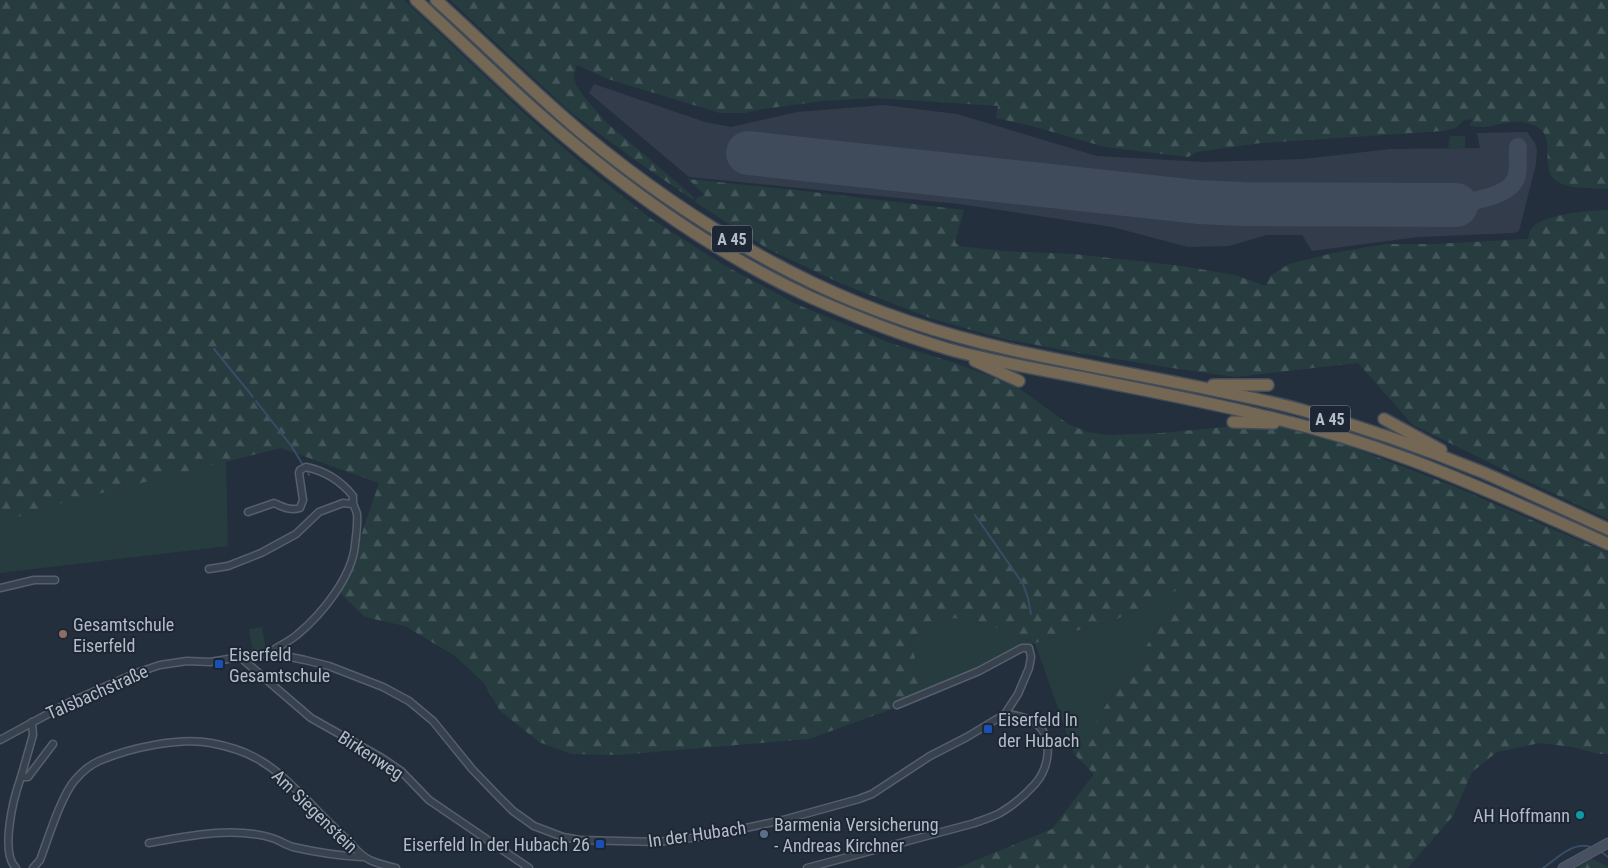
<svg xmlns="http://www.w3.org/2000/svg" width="1608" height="868" viewBox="0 0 1608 868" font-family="'Roboto Condensed',sans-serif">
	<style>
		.airport { fill: #323c4b }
		.green { fill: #263c3f }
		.forest { fill: url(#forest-firs) }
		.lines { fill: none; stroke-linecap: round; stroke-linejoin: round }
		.stream { stroke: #394c67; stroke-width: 2 }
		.taxiway { stroke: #3f4a5a; stroke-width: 18 }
		.runway { stroke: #3f4a5a; stroke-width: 44 }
		.minor-casing { stroke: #565f6c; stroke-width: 9 }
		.secondary-casing { stroke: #565f6c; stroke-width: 11 }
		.motorway-casing { stroke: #434c59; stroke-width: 14 }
		.minor { stroke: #38414e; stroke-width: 6 }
		.secondary { stroke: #465061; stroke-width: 9 }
		.motorway { stroke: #746855; stroke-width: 11 }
		.education-dot { fill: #8d6e63; stroke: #1d2633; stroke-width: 2 }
		.transit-dot { fill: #1a4fb4; stroke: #1d2633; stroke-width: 2 }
		.culture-dot { fill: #0f9aa8; stroke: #1d2633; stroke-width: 2 }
		.service-dot { fill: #5c6f8a; stroke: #1d2633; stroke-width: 2 }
		.labels { text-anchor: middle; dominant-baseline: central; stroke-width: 4; stroke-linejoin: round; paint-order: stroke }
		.shield { fill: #1d2633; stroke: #878f9c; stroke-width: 1 }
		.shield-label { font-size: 16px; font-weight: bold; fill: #b4bcc9 }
		.poi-label { font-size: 18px; fill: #b4bcc9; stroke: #1d2633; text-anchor: start }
		.street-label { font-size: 18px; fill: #b4bcc9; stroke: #1d2633 }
	</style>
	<defs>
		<pattern id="forest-firs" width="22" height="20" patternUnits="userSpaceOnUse" patternTransform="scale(1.25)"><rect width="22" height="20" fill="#263c3f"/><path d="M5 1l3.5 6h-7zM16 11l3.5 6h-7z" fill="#435659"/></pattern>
	</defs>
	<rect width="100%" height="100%" fill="#242f3e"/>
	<path class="airport" d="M594,84l111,38 26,5 66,-15 87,-7 73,9 140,42 107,6 99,-3 87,-10 90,-1 -3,-15 50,-1 8,11 2,7 -1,14 -17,67 -5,2 -96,4 -106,14 -10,-16h-35l-38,11 -41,1 -76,-20 -153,-23 -270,-27 -100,-84z"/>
	<g class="green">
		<path d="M1450,136h15v12h-17z"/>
		<path d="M226,460l2,86 -228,27v-48l34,-15z"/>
		<path d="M1189,584l-79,115 -36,55 -39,-111 -110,54 -15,-59 44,-20 35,7 46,18 82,-24z"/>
		<path d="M262,627l4,24 -13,2 -4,-24z"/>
	</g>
	<g class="forest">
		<path d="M0,0h404l122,115 62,54 62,49 72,46 74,40 94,39 65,20 61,23 52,38 20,8 20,3 53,-2 107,-10 78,22 107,41 155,67v201h-8l-28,-7 -32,-4 -43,9 -25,20 -19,44 -45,52h-451l95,-39 42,-55 -20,-20 36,-55 78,-114 -71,34 -82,24 -46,-18 -35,-7 -44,20 15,59 -116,42 -190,16 -48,-1 -32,-12 -39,-31 -16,-28 -29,-27 -50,-30 -40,-9 -24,-23 38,-111 -98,-35 -247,62 -34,15z"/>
		<path d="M450,0h1158v189c-12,-1 -31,0 -43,-4 -36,-12 2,-53 -38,-62 -14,-4 -29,2 -42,4 -5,0 -11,-1 -16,-1l4,-7 -9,1 -8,8 -13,3 -182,12 -64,9 -9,5 -83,-10 -73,-21 -36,-8 2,-12 -123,-8 -52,3 -60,8 -18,4h-25l-112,-34 -31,-14 -3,10 2,10 9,13 22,25 88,75 -2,2 -58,-40 -66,-49z"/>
		<path d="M688,179l107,11 169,20 -9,32 4,4 44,5 71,3 108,12 53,9 31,11 4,-10 19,-12 44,-11 53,-9h47l95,-5c1,-3 1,-5 2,-8 8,-17 61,-21 78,-21v309l-81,-38 -114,-56 -55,-62 -122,14 -64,-9 -93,-15 -79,-15 -67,-19 -91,-35 -74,-35 -73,-47 2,-4 8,-3z"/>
		<path d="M1591,858l17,9v1h-32z"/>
	</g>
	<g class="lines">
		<g class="stream">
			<path d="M214,349l39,48"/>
			<path d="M256,401l36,46 11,18"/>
			<path d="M308,473l1,2"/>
			<path d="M975,515l48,69 5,14 3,16"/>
			<path d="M1600,851l8,6"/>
			<path d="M1543,868c15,-10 32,-29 50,-20"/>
		</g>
		<path class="taxiway" d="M1456,205c18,-5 57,-9 61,-30 2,-9 0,-19 1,-28"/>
		<path class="runway" d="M748,153l450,49 44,2 214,1"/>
		<g class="minor-casing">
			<g id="minor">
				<path d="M248,512l26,-9c9,4 16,8 26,5l3,-8 -4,-27 1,-3 6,-3c19,4 35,14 47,29 -1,10 2,10 4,18 1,9 -1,22 -2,31 -3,32 -33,69 -57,89 -9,8 -20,12 -29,19"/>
				<path d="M209,569l19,-3 33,-13 35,-19 23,-22 24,-9 9,1"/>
				<path d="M0,588l34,-8h21"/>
				<path d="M240,657l71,61 71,40 19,13 28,29 100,68"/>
				<path d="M0,740l70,-38 66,-29 24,-8 27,-4 23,1 48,-8h17l30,6 24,6 54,21 26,14 24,20 39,48 25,26 16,16 21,15 29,11 17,3 78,2 50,-6 75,-16 76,-21 13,-5 58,-38 37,-19 38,-23 13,-20 11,-26 2,-11 -2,-9h-7l-43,23 -82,34"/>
				<path d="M21,777h7l25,-33"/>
				<path d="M149,843c39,-7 83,-17 123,-5 7,2 14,7 21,9 22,5 47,9 69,10"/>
				<path d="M16,868c-16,-15 -3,-69 5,-91 4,-14 8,-28 12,-42l-1,-13"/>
				<path d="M33,868l7,-8c8,-21 21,-64 35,-80 6,-7 15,-15 24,-19 30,-13 80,-24 112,-18 16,3 36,9 50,18 19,11 33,27 49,42 14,15 29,29 43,43 13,16 24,17 43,22"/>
				<path d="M807,868l168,-45c8,-3 17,-6 25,-10 12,-7 26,-19 35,-29 14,-16 19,-45 2,-60 -9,-7 -21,-9 -32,-10"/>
			</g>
		</g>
		<g class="secondary-casing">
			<path id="secondary" d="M1563,868l45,-25"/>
		</g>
		<g class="motorway-casing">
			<g id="motorway">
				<path d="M416,0c41,37 81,77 123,114 82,72 171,137 271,183 45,20 91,38 138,52 43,12 87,20 131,28 59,12 119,23 177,37 53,12 104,27 155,46 67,25 132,55 197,84"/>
				<path d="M436,0c49,44 96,91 146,133 71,59 148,110 231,150 63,30 131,52 199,67 69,15 138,27 206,41 28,6 56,11 84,19 61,17 121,38 180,62 42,18 84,38 126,57"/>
				<path d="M975,361l44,20"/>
				<path d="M1213,385h55"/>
				<path d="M1384,419l57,31"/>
				<path d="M1233,422l41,1"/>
			</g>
		</g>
		<use href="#minor" class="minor"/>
		<use href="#secondary" class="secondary"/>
		<use href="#motorway" class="motorway"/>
	</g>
	<circle class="education-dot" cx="63" cy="634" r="5"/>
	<g class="transit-dot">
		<rect x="214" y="659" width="10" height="10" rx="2.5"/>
		<rect x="983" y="724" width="10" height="10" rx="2.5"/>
		<rect x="595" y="839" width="10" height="10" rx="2.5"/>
	</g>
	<circle class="culture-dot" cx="1580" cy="815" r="5"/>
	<circle class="service-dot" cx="764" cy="834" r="5"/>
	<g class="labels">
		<g class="shield">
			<rect x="712" y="225.5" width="40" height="27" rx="4"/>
			<rect x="1310" y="405.5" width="40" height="27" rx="4"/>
		</g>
		<g class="shield-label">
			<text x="732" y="239">A 45</text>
			<text x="1330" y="419">A 45</text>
		</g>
		<g class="poi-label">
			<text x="73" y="624">Gesamtschule<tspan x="73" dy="21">Eiserfeld</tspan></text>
			<text x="229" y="654">Eiserfeld<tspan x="229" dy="21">Gesamtschule</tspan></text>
			<text x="998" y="719">Eiserfeld In<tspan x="998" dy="21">der Hubach</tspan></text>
			<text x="1570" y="815" text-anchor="end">AH Hoffmann</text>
			<text x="774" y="824">Barmenia Versicherung<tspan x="774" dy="21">- Andreas Kirchner</tspan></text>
			<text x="590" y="844" text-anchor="end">Eiserfeld In der Hubach 26</text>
		</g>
		<g class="street-label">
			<text transform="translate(97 692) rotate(-24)">Talsbachstraße</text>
			<text transform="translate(371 755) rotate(33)">Birkenweg</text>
			<text transform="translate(315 811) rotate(44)">Am Siegenstein</text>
			<text transform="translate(697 834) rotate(-8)">In der Hubach</text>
		</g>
	</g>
</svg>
